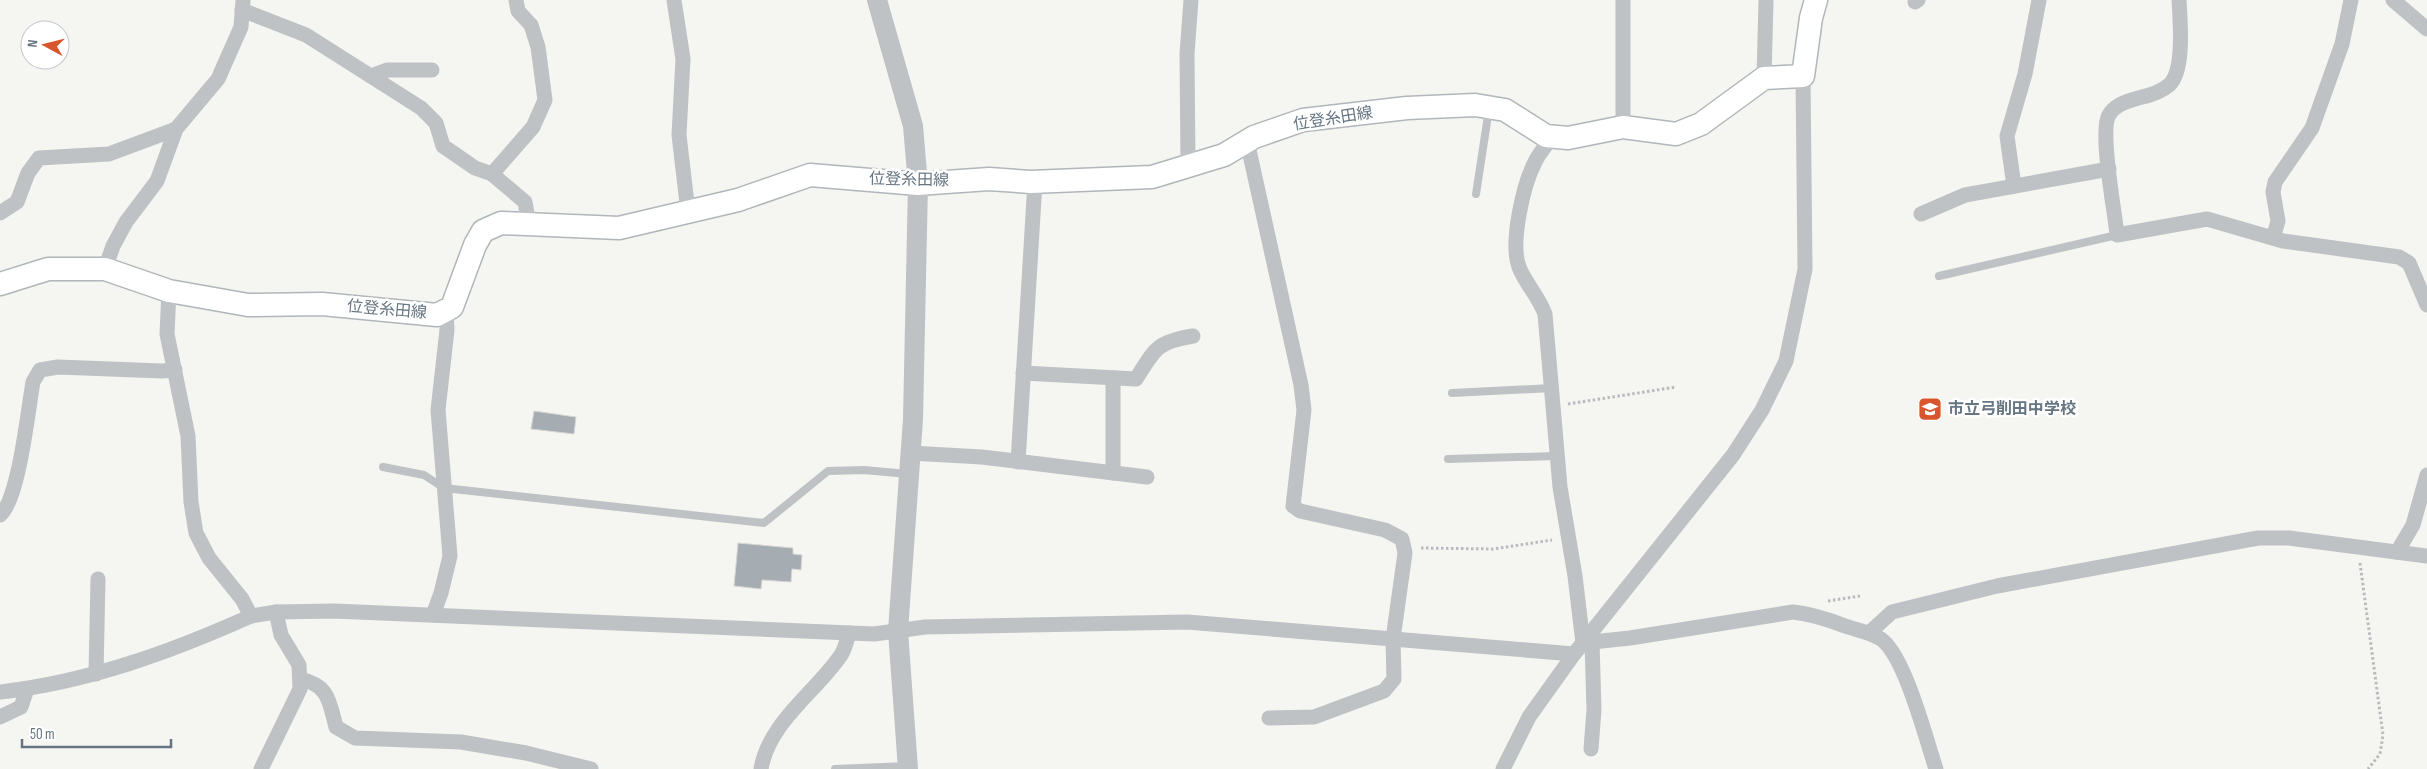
<svg xmlns="http://www.w3.org/2000/svg" width="2427" height="769" viewBox="0 0 2427 769" font-family="'Sofia Sans Condensed','Noto Sans JP',sans-serif">
	<style>
		.building { fill: #a5adb2; stroke: #d6d6d4 }
		.lines { fill: none; stroke-linecap: round; stroke-linejoin: round }
		.secondary-casing { stroke: #b1b6ba; stroke-width: 25 }
		.path { stroke: #b8bbbd; stroke-width: 3; stroke-dasharray: 2.5 2.5; stroke-linecap: butt }
		.service { stroke: #bec2c5; stroke-width: 8 }
		.minor { stroke: #bec2c5; stroke-width: 15 }
		.tertiary { stroke: #bec2c5; stroke-width: 20 }
		.secondary { stroke: #fff; stroke-width: 22 }
		.labels { text-anchor: middle; dominant-baseline: central; stroke-width: 5; stroke-linejoin: round; paint-order: stroke }
		.street-label { font-size: 16px; fill: #667581; stroke: #fff }
		.poi-label { font-size: 16px; font-weight: bold; fill: #667581; stroke: #fff; text-anchor: start }
	</style>
	<rect width="100%" height="100%" fill="#f5f5f1"/>
	<g class="building">
		<path d="M534,411l42,6 -2,17 -43,-5z"/>
		<path d="M738,543l55,5v6l9,1 -1,15 -9,-1 -1,13 -29,-2 -1,9 -27,-3z"/>
	</g>
	<g class="lines">
		<g class="secondary-casing">
			<path id="secondary" d="M0,284l48,-15h57l64,22 79,14 74,-1 115,11 15,-8 23,-62 8,-14 18,-8 118,5 119,-28 72,-25 108,9 71,-5 42,3 121,-5 72,-22 30,-18 49,-17 104,-12 68,-3 30,5 41,26 22,2 55,-11 53,7 25,-10 63,-46 39,-2 8,-58 5,-18"/>
		</g>
		<g class="path">
			<path d="M1568,404l108,-17"/>
			<path d="M1421,548l72,1 59,-9"/>
			<path d="M2360,563l23,172 -3,19 -12,15"/>
			<path d="M1828,601l32,-5"/>
		</g>
		<g class="service">
			<path d="M1476,194l13,-85"/>
			<path d="M1939,276l178,-41"/>
			<path d="M1452,393l100,-5"/>
			<path d="M1448,459l108,-3"/>
			<path d="M383,467l41,8 20,13 320,35 64,-52 36,-1 44,4"/>
			<path d="M835,769l72,-3"/>
		</g>
		<g class="minor">
			<path d="M674,0l9,59 -4,76 9,77"/>
			<path d="M2179,0c1,20 6,71 -10,85 -8,7 -21,11 -31,13 -11,4 -23,6 -29,17 -10,16 6,97 8,120l90,-16 76,22 116,16 10,6 18,42"/>
			<path d="M2393,0l34,29"/>
			<path d="M1915,2l3,-2"/>
			<path d="M242,10l64,25 115,73 15,15 7,23 32,22 17,6 33,28 4,22"/>
			<path d="M371,76l16,-6h45"/>
			<path d="M1764,78l2,-78"/>
			<path d="M1623,127v-127"/>
			<path d="M1552,136c-5,9 -13,17 -17,26 -12,23 -25,81 -16,105 6,16 19,28 26,47l15,173 15,89 8,67"/>
			<path d="M1247,141l54,244 3,25 -11,96 7,5 85,19 17,9 3,14 -12,86 1,40 -10,12 -70,26 -45,1"/>
			<path d="M1188,166l-1,-112 4,-54"/>
			<path d="M492,174l41,-47 12,-27 -7,-53 -7,-22 -13,-14 -2,-11"/>
			<path d="M2014,186l-7,-50 18,-62 14,-74"/>
			<path d="M0,213l17,-11 11,-29 11,-15 70,-4 67,-25"/>
			<path d="M1921,214l44,-19 144,-26"/>
			<path d="M2273,238l5,-17 -5,-29 2,-10 37,-54 30,-84 9,-44"/>
			<path d="M105,269l8,-23 13,-24 31,-41 19,-52 42,-50 23,-52 2,-26"/>
			<path d="M169,291l-2,43 21,102 3,66 5,31 13,25 33,41 9,17"/>
			<path d="M1023,373l113,6c19,-30 20,-37 57,-43"/>
			<path d="M910,453l72,4 165,20"/>
			<path d="M1018,462l17,-280"/>
			<path d="M1113,473v-95"/>
			<path d="M0,515c19,-15 28,-106 33,-133l7,-12 18,-3 104,4 13,-1"/>
			<path d="M2397,552l16,-27 14,-50"/>
			<path d="M433,615l8,-22 9,-37 -12,-146 9,-80 -1,-18"/>
			<path d="M1869,633l23,-21 105,-26 261,-48h31l138,18"/>
			<path d="M1583,643l47,-5 163,-26c19,2 34,7 52,14 12,4 25,6 36,13 24,17 45,100 55,130"/>
			<path d="M96,674l2,-95"/>
			<path d="M300,679c29,6 29,22 36,48l19,11 106,4 65,11 65,16"/>
			<path d="M0,692c88,-10 171,-40 251,-76l25,-4 58,-1 540,23 51,-7 262,-5 387,32"/>
			<path d="M0,717l21,-10 6,-18"/>
			<path d="M1591,749l3,-39 -2,-68"/>
			<path d="M261,769l39,-80 -1,-24 -18,-30 -5,-23"/>
			<path d="M761,769c8,-47 55,-77 80,-114 4,-6 6,-15 8,-22"/>
			<path d="M1503,769l26,-52 45,-63 159,-199 29,-45 24,-49 19,-92 -2,-193"/>
		</g>
		<path class="tertiary" d="M877,0l36,126 5,58 -5,235 -15,212 10,138"/>
		<use href="#secondary" class="secondary"/>
	</g>
	<defs>
		<g id="school-square" transform="scale(1.25)"><rect x="-9" y="-9" width="18" height="18" rx="4" fill="#d8562e" stroke="#fff"/><path d="M0-5L7-2L0 1L-7-2ZM-4 1L0 2.5L4 1V4Q0 6-4 4Z" fill="#fff"/></g>
	</defs>
	<g fill-rule="evenodd">
		<use href="#school-square" x="1930" y="409"/>
	</g>
	<g class="labels">
		<g class="street-label">
			<text transform="translate(1333 119) rotate(-9)">位登糸田線</text>
			<text transform="translate(909 180) rotate(1)">位登糸田線</text>
			<text transform="translate(387 310) rotate(5)">位登糸田線</text>
		</g>
		<g class="poi-label">
			<text x="1948" y="409">市立弓削田中学校</text>
		</g>
	</g>
	<g transform="translate(45 45) rotate(277)"><circle r="24" fill="#ffffff" stroke="#c2c8cd"/>
	<path d="M0-4L9 19L0 12L-9 19Z" fill="#d8562e"/>
	<text y="-8" font-size="14" font-weight="bold" text-anchor="middle" fill="#667581">N</text>
	</g>
	<path d="M22 739v8h149v-8" fill="none" stroke="#667581" stroke-width="2.5"/>
	<text x="30" y="739" font-size="15" fill="#667581" stroke="#ffffff" stroke-width="4" paint-order="stroke">50 m</text>
</svg>
